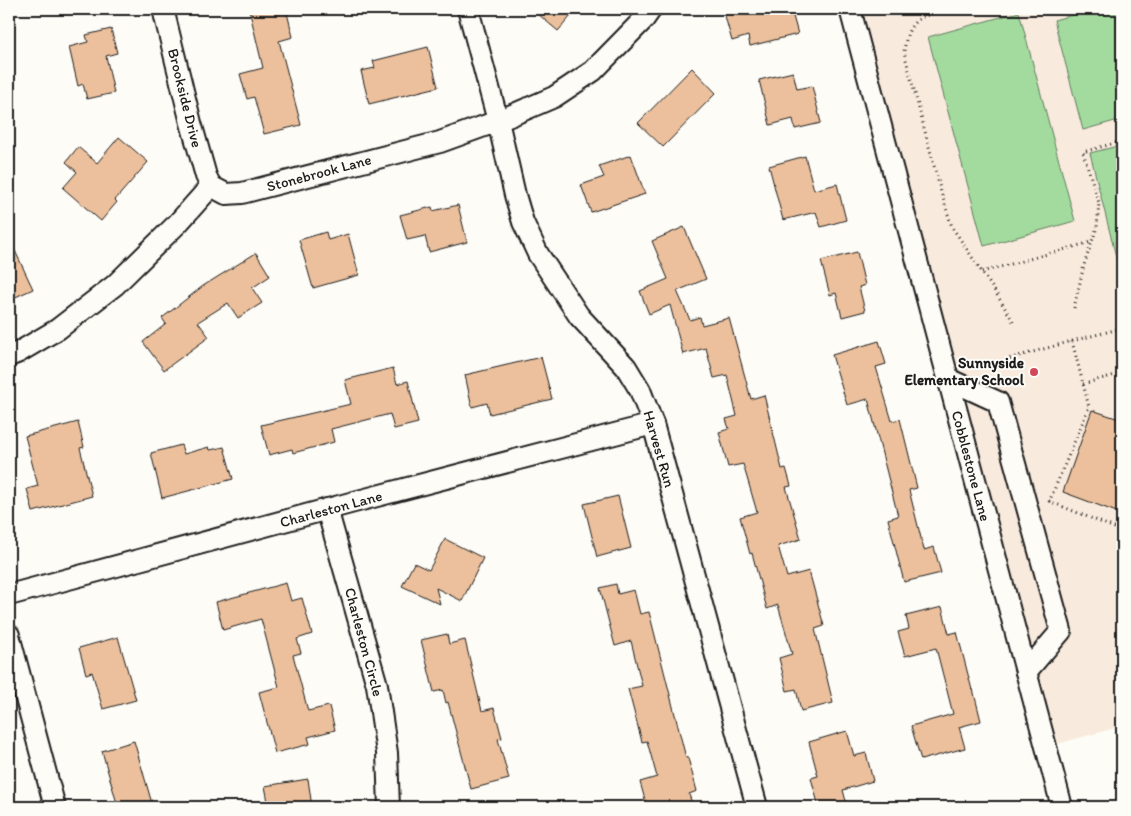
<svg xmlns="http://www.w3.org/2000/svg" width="1131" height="816" viewBox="0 0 1131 816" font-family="Itim,sans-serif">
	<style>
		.built { fill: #f8eadc }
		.green { fill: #a3db9f; stroke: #607c5e }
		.building { fill: #ecc09c; stroke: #1c1c1c }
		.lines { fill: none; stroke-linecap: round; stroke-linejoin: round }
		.minor-casing { stroke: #1c1c1c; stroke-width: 24 }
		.path { stroke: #1c1c1c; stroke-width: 3; stroke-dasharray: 1 4; stroke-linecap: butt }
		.minor { stroke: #fdfcf7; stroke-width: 20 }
		.poi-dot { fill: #d1495b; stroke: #fdfcf7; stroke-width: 2 }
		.labels { text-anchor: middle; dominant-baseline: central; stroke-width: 4; stroke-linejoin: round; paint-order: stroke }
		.street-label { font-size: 15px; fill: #1c1c1c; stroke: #fdfcf7 }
		.poi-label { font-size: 15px; font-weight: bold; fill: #1c1c1c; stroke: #fdfcf7; text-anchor: end }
	</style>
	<rect width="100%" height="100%" fill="#fdfcf7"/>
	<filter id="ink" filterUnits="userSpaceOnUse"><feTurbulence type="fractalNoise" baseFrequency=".02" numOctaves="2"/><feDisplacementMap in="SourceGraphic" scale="10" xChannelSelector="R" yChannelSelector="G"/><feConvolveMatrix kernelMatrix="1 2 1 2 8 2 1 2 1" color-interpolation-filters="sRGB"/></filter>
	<g filter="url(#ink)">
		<path class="built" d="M889,9h233v717l-76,21 -193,-728z"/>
		<g class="green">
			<path d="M1095,9h27v110l-39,11 -29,-110z"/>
			<path d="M1019,12l56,209 -91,25 -56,-209z"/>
			<path d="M1122,145v111l-6,1 -26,-104z"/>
		</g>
		<g class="building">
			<path d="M249,9h37l7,28 -14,4 22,84 -37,9 -10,-37 -7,2 -7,-25 23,-6z"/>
			<path d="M532,9h45l-19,22z"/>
			<path d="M723,9h68l7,25 -48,12 -2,-10 -16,5z"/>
			<path d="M111,29l6,24 -11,3 8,37 -27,6 -4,-15 -5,2 -9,-39 19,-5 -2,-7z"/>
			<path d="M428,47l10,40 -69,17 -8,-33 14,-3 -2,-7z"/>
			<path d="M692,68l24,25 -53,54 -25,-24z"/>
			<path d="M793,72l4,17 15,-3 9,37 -26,6 -2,-10 -23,6 -11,-45z"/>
			<path d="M119,137l29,25 -33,38 2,2 -16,19 -38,-33 14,-16 -11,-10 12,-15 19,16z"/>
			<path d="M631,155l14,39 -54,18 -10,-27 23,-8 -5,-11z"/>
			<path d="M805,156l9,34 23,-6 9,36 -25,7 -5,-15 -33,8 -14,-54z"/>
			<path d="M458,205l9,37 -38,10 -4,-16 -18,4 -7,-25 32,-8 1,4z"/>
			<path d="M684,227l22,52 -29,12 13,29 10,-3 2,8 27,-7 22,81 13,-4 18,74 4,-1 5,18 -5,1 15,52 -23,7 9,31 22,-6 15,55 -9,3 18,74 -32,8 -5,-22 -9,2 -8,-33 13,-4 -14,-49 -11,4 -15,-56 -2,1 -10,-37 17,-5 -14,-48 -15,3 -9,-35 10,-3 -3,-10 11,-3 -10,-41 -13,3 -8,-30 -23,6 -13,-49 -21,9 -9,-23 28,-12 -16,-38z"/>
			<path d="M326,232l2,8 20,-6 11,41 -46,13 -14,-48z"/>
			<path d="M9,238l24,51 -24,11z"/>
			<path d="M857,252l8,33 -6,2 6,24 -23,6 -6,-24 -6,2 -9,-34z"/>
			<path d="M256,253l14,23 -18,12 10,15 -24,15 -10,-15 -30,19 11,15 -45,33 -21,-28 23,-18 -4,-6 41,-32z"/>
			<path d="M879,341l7,23 -10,3 16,54 8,-2 17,69 -8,2 15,60 10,-3 7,26 -37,9 -16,-63 10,-3 -30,-117 -21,6 -15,-50z"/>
			<path d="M541,357l11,42 -62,15 -3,-11 -15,4 -7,-32z"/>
			<path d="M393,368l4,16 11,-3 10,42 -24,6 -4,-15 -59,15 3,13 -41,11 -1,-4 -23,6 -8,-30 90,-21 -6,-24z"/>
			<path d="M1092,410l30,10v94l-59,-22z"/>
			<path d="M78,422l6,25 -4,1 12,48 -59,16 -6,-23 11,-3 -13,-50z"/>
			<path d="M181,445l3,9 25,-7 1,3 14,-3 9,32 -71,19 -11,-45z"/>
			<path d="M618,496l13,52 -34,9 -13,-53z"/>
			<path d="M445,539l38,19 -21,43 -26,-13 4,16 -38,-18 12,-23 15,7z"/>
			<path d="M286,583l5,18 11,-3 10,36 -15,5 4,14 -8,2 15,56 21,-5 6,24 -27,7 2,7 -35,9 -16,-61 20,-5 -18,-68 -38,11 -7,-28z"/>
			<path d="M616,584l2,10 16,-4 6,24 9,-2 37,146h2l9,33 -8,3 4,13h-46l-7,-25 17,-5 -10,-36 -5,1 -14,-53 14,-3 -11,-45 -16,5 -15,-58z"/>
			<path d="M942,607l7,27 8,-2 15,58 1,-1 8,32 -22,6 6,21 -44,12 -10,-34 42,-12 -17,-66 -31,8 -7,-24 11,-3 -3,-13z"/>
			<path d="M447,634l2,10 16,-4 17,71 12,-3 8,30 -4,1 11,40 -38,10 -23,-87 -2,1 -3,-13 -9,2 -13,-52z"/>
			<path d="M118,637l18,63 -33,9 -11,-37 -6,2 -7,-26z"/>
			<path d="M847,731l7,25 12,-3 7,28 -30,9 4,15 -9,2h-19l-8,-29 7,-2 -9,-34z"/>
			<path d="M134,741l19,66h-35l-16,-56z"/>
			<path d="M308,779l4,28h-43l-4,-21z"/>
		</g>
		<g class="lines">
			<g class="minor-casing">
				<g id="minor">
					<path d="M163,9l28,114 15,53 5,10"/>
					<path d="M468,9l30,112 17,74 8,27 15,32 41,62 47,51 14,23 13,34 104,383"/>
					<path d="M850,9l212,798"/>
					<path d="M211,186l15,8 16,-1 198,-51 58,-21 56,-24 39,-26 51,-52 7,-10"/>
					<path d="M9,356l10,-4 39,-23 57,-44 63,-62 33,-37"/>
					<path d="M948,379l50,23 63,229 -35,41"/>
					<path d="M327,509l50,176 10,68 2,54"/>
					<path d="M9,595l345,-93 299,-78"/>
					<path d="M9,635l46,172"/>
				</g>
			</g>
			<g class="path">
				<path d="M952,9c-32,7 -44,8 -48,43l37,140 11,35 42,63 20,33"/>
				<path d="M982,272l109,-30"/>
				<path d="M1074,308l10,-43 13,-38 2,-24 -16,-51 39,-11"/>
				<path d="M1072,341l50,-13"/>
				<path d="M976,368l96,-27 17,66 -40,95"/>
				<path d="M1083,384l39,-11"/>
				<path d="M1049,501l73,30"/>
			</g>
			<use href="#minor" class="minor"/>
		</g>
	</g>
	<circle class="poi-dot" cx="1034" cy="372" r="5"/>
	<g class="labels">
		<g class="street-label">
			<text transform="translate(185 98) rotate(76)">Brookside Drive</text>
			<text transform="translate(319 173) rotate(-15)">Stonebrook Lane</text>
			<text transform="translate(659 449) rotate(74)">Harvest Run</text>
			<text transform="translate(971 466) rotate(75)">Cobblestone Lane</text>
			<text transform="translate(331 509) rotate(-15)">Charleston Lane</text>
			<text transform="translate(364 642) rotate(75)">Charleston Circle</text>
		</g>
		<g class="poi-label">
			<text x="1024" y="363">Sunnyside<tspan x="1024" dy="17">Elementary School</tspan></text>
		</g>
	</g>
	<rect width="1131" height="816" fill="none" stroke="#fdfcf7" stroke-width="30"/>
	<rect x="15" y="15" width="1101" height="786" fill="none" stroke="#1c1c1c" stroke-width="2" filter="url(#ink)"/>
</svg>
